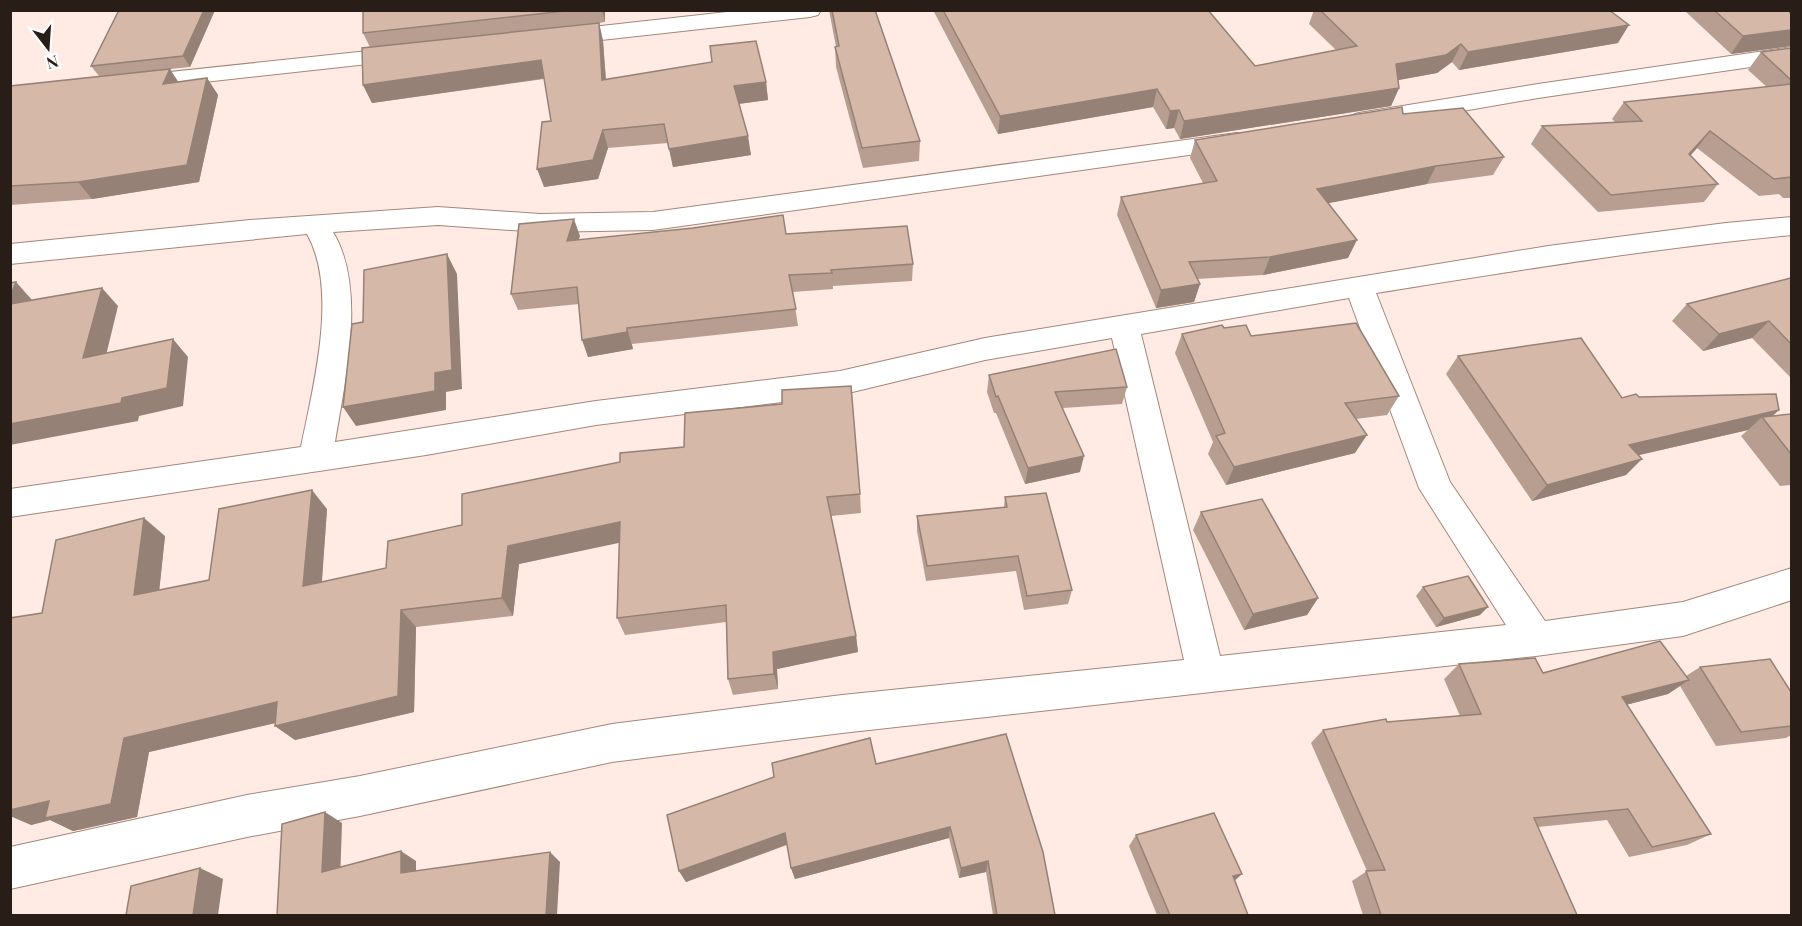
<svg xmlns="http://www.w3.org/2000/svg" width="1802" height="926" viewBox="0 0 1802 926" font-family="'Playfair Display',serif">
	<style>
		.lines { fill: none; stroke-linecap: round; stroke-linejoin: round }
		.minor-casing { stroke: #a4877a; stroke-width: 2 }
		.minor { fill: #fff; fill-rule: evenodd }
		.wall { fill: #b79e90 }
		.shaded-wall { fill: #958176 }
		.building { fill: #d5b8a8; stroke: #958176; stroke-width: 1.5 }
	</style>
	<rect width="100%" height="100%" fill="#ffebe3"/>
	<g class="lines">
		<g class="minor-casing">
			<g id="minor">
				<path d="M745,10h76l-3,5 -8,2 -254,28 -8,-2 -3,-5 3,-5 8,-2z"/>
				<path d="M406,47l8,2 4,5 -4,5 -282,31 -8,-2 -4,-5 4,-5 8,-2z"/>
				<path d="M1792,47v14l-254,37 -179,31 -9,-3 -3,-5 3,-5 9,-3 179,-29z"/>
				<path d="M1237,133l9,2 4,6 -4,6 -593,83 -113,2 -102,-7 -105,7c34,56 12,149 2,210l261,-41 244,-30 145,-33 563,-92 178,-23 66,-6v18c-140,13 -278,36 -416,58l74,189 95,139 138,-19 109,-34v32l-109,36 -147,20 -694,77 -230,29 -252,54 -113,21 -237,52v-42l237,-52 113,-19 252,-52 230,-29 342,-35 -72,-322 -127,22 -145,35 -244,30 -170,30 -416,62v-28l291,-42c12,-60 38,-157 6,-213l-297,30v-20l240,-24 188,-13 102,7 113,-2zM1349,298l70,190 87,137 -286,31 -79,-322z"/>
			</g>
		</g>
		<use href="#minor" class="minor"/>
	</g>
	<g class="wall">
		<path d="M119,10h96l-25,57 -91,9 -8,-10z"/>
		<path d="M363,10h242v12l-6,1 4,18 3,38 160,3 2,18 -29,4 12,51 -78,12 -5,-24 -60,5 -10,31 -54,8 7,-66 -7,-42 -172,24 -9,-18 7,-38 -7,-14z"/>
		<path d="M829,10h46l45,131 -1,20 -56,7 -27,-101 -1,-20h1z"/>
		<path d="M933,10h275l47,56 81,-16 -27,-26 5,-14h295l9,33 -159,27 -7,-8 -15,11 -39,7 1,8 -8,18 -211,33 -6,-11 -8,1 -13,-22 -155,27z"/>
		<path d="M1687,10h101l3,4v32l-60,8 -45,-42z"/>
		<path d="M1791,48v150h-8l-4,-4 -20,2 -62,-48 -7,8 28,28 -14,18 -106,10 -67,-68 11,-18 74,-3 -4,-4 12,-17 143,-15 -19,-17 13,-18z"/>
		<path d="M207,78l11,17 -19,87 -107,17 -82,6v-119l168,-4z"/>
		<path d="M1403,114l101,43 -11,18 -66,9 -99,19 20,55 -85,17 -66,4 3,5 -6,18 -38,6 -39,-93 4,-18 82,-14 -13,-25 5,-18z"/>
		<path d="M786,234l127,30 -1,17 -79,5v3l-40,3 5,34 -166,18 1,5 -45,8 -9,-53 -61,6 -7,-16 69,-58 -2,4z"/>
		<path d="M1791,278v100l-39,-40 -49,13 -31,-30 15,-17z"/>
		<path d="M1224,328l27,8 148,60 -12,19 -31,4 -1,34 -129,32 -18,-31 5,-12 -38,-89 7,-19z"/>
		<path d="M1458,356l164,42 17,-1 140,13 -7,6 19,-2v71l-11,1 -39,-50 7,-6 -109,25 -13,20 -94,26 -86,-127z"/>
		<path d="M989,375l138,12 -5,17 -59,4 17,64 -55,12 -29,-71h-2l-7,-21z"/>
		<path d="M860,494l1,19 -30,3 25,120 2,16 -81,17 1,20 -45,6 -5,-16 -2,-57 -101,13 -8,-17 2,-76 -100,22 -6,52 -97,11 -2,85 -119,28 -20,-14v-3l-126,29 -12,65 -64,14 -23,-11 -19,5 11,-212 123,-77 -6,54 50,-10 118,-71 -5,73 64,-14 2,-27z"/>
		<path d="M1005,497l67,93 -4,14 -44,6 -8,-39 -90,10 -9,-50v-15l87,-9z"/>
		<path d="M1201,512l117,86 -11,17 -63,15 -51,-100z"/>
		<path d="M1423,587l57,28 -44,12 -20,-31z"/>
		<path d="M1459,664l84,9 143,3 14,-9 91,25v43l-5,3 -70,8 -36,-60 -12,8 -42,11 85,129 -24,11 -58,12 -22,-37 -69,7 39,88h-214l-11,-34 15,-10 -56,-128 12,-13 64,-8 73,-6 -16,-37z"/>
		<path d="M876,764l179,151h-62l-7,-43 -27,6 -10,-40 -154,41 -4,-11 -4,-23 -101,37 -7,-11z"/>
		<path d="M1136,835l99,45 13,35h-91l-28,-69z"/>
	</g>
	<g class="shaded-wall">
		<path d="M204,10h11l-25,57 -7,-11z"/>
		<path d="M602,10h3v12z"/>
		<path d="M599,23l4,18 4,57 -5,-18z"/>
		<path d="M1629,25l-11,18 -159,27 9,-18z"/>
		<path d="M1791,30v16l-60,8 12,-18z"/>
		<path d="M1461,44l-9,18 -15,11 -49,9 8,-18z"/>
		<path d="M541,60l6,18 -175,25 -9,-18z"/>
		<path d="M170,69l11,17 -18,-2z"/>
		<path d="M207,78l11,17 -19,87 -107,17 -14,-17z"/>
		<path d="M766,82l2,18 -31,4 -3,-18z"/>
		<path d="M1399,88l-8,18 -211,33 4,-18z"/>
		<path d="M1157,89l-4,18 -155,27 2,-18z"/>
		<path d="M1179,110l-5,18 -8,1 4,-18z"/>
		<path d="M603,130l5,18 -10,31 -54,8 -7,-18z"/>
		<path d="M1710,131l-13,17 -21,24 13,-18z"/>
		<path d="M748,136l3,19 -78,12 -4,-18z"/>
		<path d="M1436,166l-9,18 -118,23 8,-18z"/>
		<path d="M574,219l6,17 -7,22 -6,-17z"/>
		<path d="M1357,240l-9,18 -85,17 7,-18z"/>
		<path d="M447,254l10,20 5,115 -16,3v18l-90,16 -13,-19 92,-34z"/>
		<path d="M16,282l17,19 -23,5v-9z"/>
		<path d="M1200,284l-6,18 -38,6 5,-18z"/>
		<path d="M102,288l16,18 -17,70 -18,-18z"/>
		<path d="M1769,321l-17,17 -49,13 16,-17z"/>
		<path d="M627,328l6,21 -45,8 -6,-17z"/>
		<path d="M173,339l15,18 -5,49 -44,10 -1,5 -128,24v-21l112,-26z"/>
		<path d="M1779,410l-13,12 -4,-5 -14,13 -135,31 16,-16z"/>
		<path d="M1367,435l-12,18 -129,32 8,-18z"/>
		<path d="M1084,456l-4,16 -55,12 3,-16z"/>
		<path d="M1642,459l-16,16 -94,26 15,-16z"/>
		<path d="M312,490l15,19 -7,95 -17,-18z"/>
		<path d="M144,518l21,18 -8,76 -23,-17z"/>
		<path d="M620,522l8,19 -109,23 -6,52 -11,-18 6,-52z"/>
		<path d="M1318,598l-11,17 -63,15 9,-16z"/>
		<path d="M1488,607l-8,8 -44,12 8,-9z"/>
		<path d="M401,610l15,17 -2,85 -119,28 -20,-14z"/>
		<path d="M856,636l2,16 -81,17 1,20 -4,-15 -1,-22z"/>
		<path d="M1689,680l-21,14 -66,17 20,-14z"/>
		<path d="M277,702l20,16 -148,34 -12,65 -64,14 -23,-11 -19,5 -21,-9v-6l114,-72z"/>
		<path d="M325,812l17,11 -2,59 -18,-10z"/>
		<path d="M950,827l-1,11 -154,41 -4,-11z"/>
		<path d="M785,833l3,11 -102,38 -7,-11z"/>
		<path d="M401,851l15,10v21l-15,-9z"/>
		<path d="M550,852l10,10 -3,53h-11z"/>
		<path d="M988,861l-2,11 -27,6 2,-10z"/>
		<path d="M200,868l23,11 -5,36h-25z"/>
		<path d="M1242,874l-11,10 2,-8z"/>
	</g>
	<g class="building">
		<path d="M119,10h85l-21,46 -92,10z"/>
		<path d="M363,10h211l-211,23z"/>
		<path d="M832,10h43l45,131 -58,7 -27,-101 4,-1z"/>
		<path d="M943,10h265l47,56 102,-20 -37,-36h289l20,15 -161,27 -7,-8 -15,11 -50,9 3,24 -215,33 -5,-11 -9,1 -13,-22 -157,27z"/>
		<path d="M1714,10h74l3,4v16l-48,6z"/>
		<path d="M599,23l3,57 110,-18 -2,-16 46,-5 10,41 -32,4 14,50 -79,13 -5,-25 -61,6 -10,30 -56,9 5,-47 9,-1 -10,-61 -178,25 -1,-37z"/>
		<path d="M1791,48v32l-30,-28z"/>
		<path d="M170,69l-7,15 44,-6 -20,87 -109,17 -68,4v-100z"/>
		<path d="M1791,84v93l-17,2 -64,-48 -21,23 29,30 -107,11 -69,-69 100,-5 -18,-19z"/>
		<path d="M1402,107l1,7 60,-6 41,49 -68,9 -119,23 40,51 -87,17 -81,5 11,22 -39,6 -40,-93 96,-16 -22,-41z"/>
		<path d="M783,215l3,19 121,-8 6,38 -82,6 1,3 -43,2 7,34 -169,19v4l-45,8 -5,-53 -66,7 8,-70 55,-5 -7,22 126,-13z"/>
		<path d="M447,254l5,116 -17,3v18l-92,16 9,-83 11,-2 1,-52z"/>
		<path d="M1791,278v66l-22,-23 -50,13 -32,-30z"/>
		<path d="M16,282l-6,15v-14z"/>
		<path d="M102,288l-19,70 90,-19 -6,49 -45,10 -1,5 -111,21v-120z"/>
		<path d="M1356,323l43,73 -54,7 22,32 -133,32 -18,-31 9,-3 -43,-99 40,-9 2,3 22,-3 5,11z"/>
		<path d="M1581,338l41,60 14,-4 3,3 137,-3 3,16 -150,35 13,14 -95,26 -89,-129z"/>
		<path d="M1116,349l11,38 -72,5 29,64 -56,12 -30,-72 -2,1 -7,-22z"/>
		<path d="M851,386l9,108 -33,3 29,139 -83,16 1,22 -46,5 -2,-74 -109,13 3,-96 -112,24 -6,52 -101,12 -3,86 -123,30 2,-24 -153,36 -13,66 -66,14 4,-17 -39,9v-192l32,-5 14,-73 88,-22 -10,77 75,-15 10,-71 93,-19 -9,96 83,-18 2,-27 74,-16v-31l158,-32v-9l64,-6 1,-34 97,-9v-14z"/>
		<path d="M1791,414v40l-29,-37z"/>
		<path d="M1046,493l26,97 -45,6 -9,-40 -91,10 -10,-50 90,-9 -2,-10z"/>
		<path d="M1262,499l56,99 -65,16 -52,-102z"/>
		<path d="M1468,576l20,31 -44,11 -21,-31z"/>
		<path d="M1660,641l29,39 -67,17 89,137 -59,13 -24,-38 -94,9 43,97h-196l-15,-44 19,-1 -62,-140 63,-11 1,3 94,-8 -22,-50 76,-6 8,15z"/>
		<path d="M1770,659l21,33v34l-50,6 -41,-65z"/>
		<path d="M1006,734l37,118 12,63h-58l-9,-54 -27,7 -11,-41 -159,41 -6,-35 -106,38 -12,-56 107,-38 -2,-14 98,-25 6,26z"/>
		<path d="M325,812l-3,60 79,-21v22l149,-21 -4,63h-269l5,-91z"/>
		<path d="M1214,813l28,61 -9,2 15,39h-78l-34,-80z"/>
		<path d="M200,868l-7,47h-67l5,-29z"/>
	</g>
	<rect width="1802" height="926" fill="none" stroke="#281d17" stroke-width="24"/>
	<g transform="translate(48 48) rotate(163)" stroke="#ffffff" stroke-width="4.5" paint-order="stroke">
	<path d="M0-4.5L10 22L0 15L-10 22Z" fill="#281d17"/>
	<text y="-9" font-size="16" font-weight="bold" text-anchor="middle" fill="#281d17">N</text>
	</g>
</svg>
